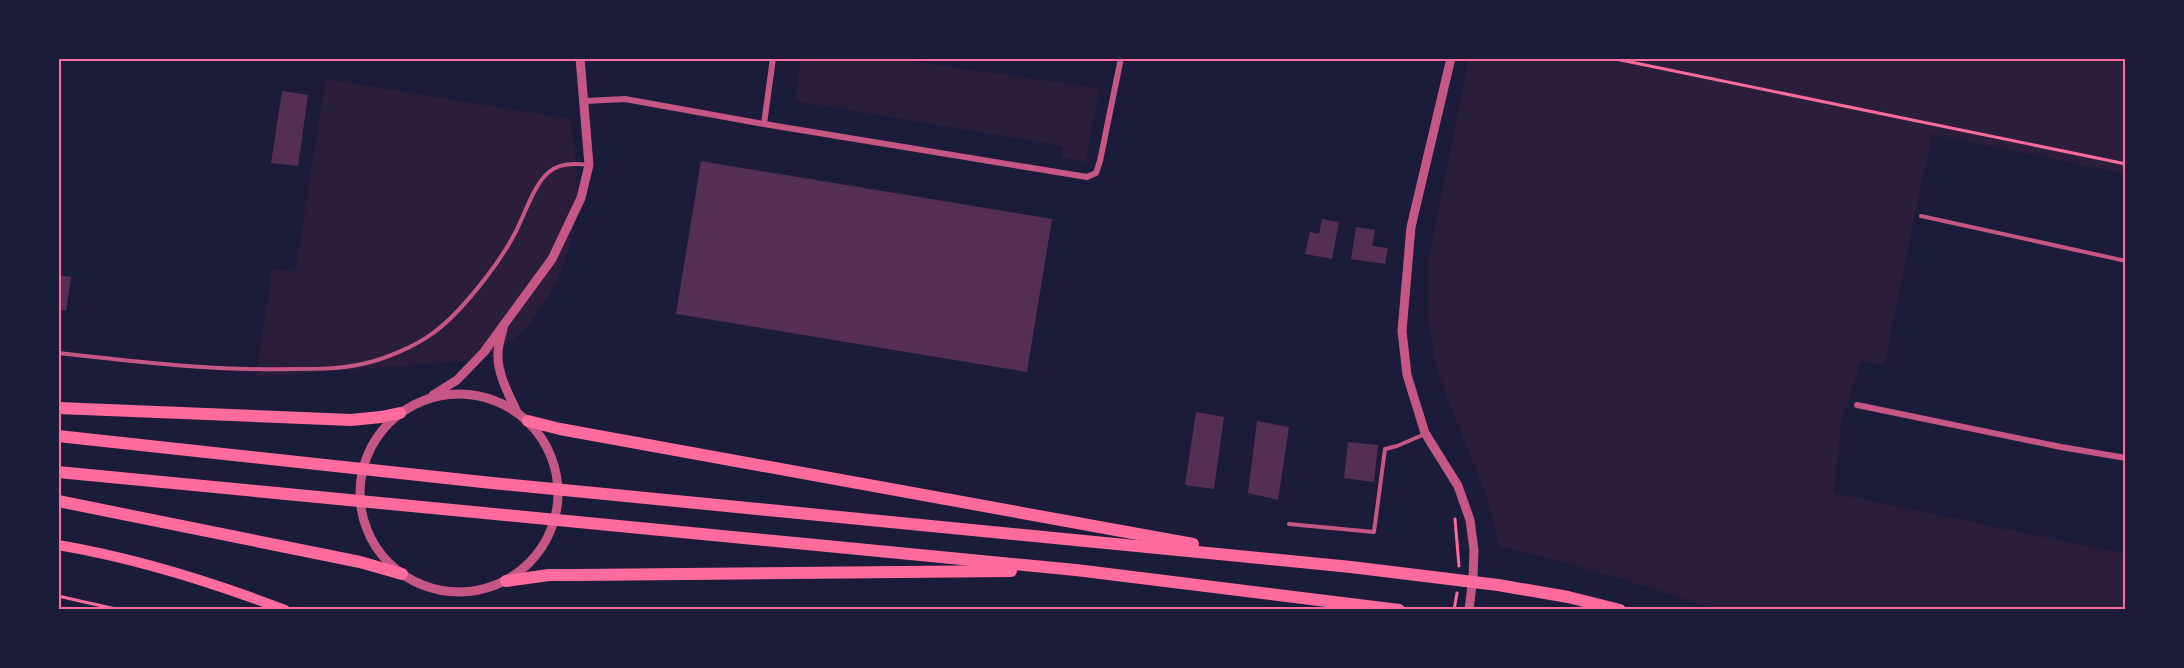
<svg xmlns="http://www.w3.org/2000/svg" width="2184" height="668" viewBox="0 0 2184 668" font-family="Ubuntu,sans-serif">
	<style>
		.green { fill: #2a1e3b }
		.building { fill: #542f53 }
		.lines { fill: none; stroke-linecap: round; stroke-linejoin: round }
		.path { stroke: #ff6b9d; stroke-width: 3 }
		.service { stroke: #c65784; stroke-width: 4 }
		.minor { stroke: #c65784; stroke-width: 6 }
		.tertiary { stroke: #c65784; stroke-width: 9 }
		.secondary { stroke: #ff6b9d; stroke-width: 10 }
		.motorway { stroke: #ff6b9d; stroke-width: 12 }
		.neatline { fill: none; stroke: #ff6b9d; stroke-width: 2 }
	</style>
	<rect width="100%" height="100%" fill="#1b1b3a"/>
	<g class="green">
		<path d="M802,58l91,1 206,29 -13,74 -25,-4 2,-12 -268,-45z"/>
		<path d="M1469,59h656v115l-193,-40 -48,232 -23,-5 -20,64 -7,68 291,61v55h-414c-70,-26 -140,-45 -212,-63l-10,-43 -53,-134 -8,-54 -1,-49z"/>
		<path d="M326,79l245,40c2,24 6,49 6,73 0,59 -29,131 -83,160 -9,4 -21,6 -31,9l-207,16 16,-108 23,2z"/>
	</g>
	<g class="building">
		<path d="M282,91l26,4 -10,71 -27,-3z"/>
		<path d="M701,161l351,58 -25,153 -351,-58z"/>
		<path d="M1322,219l17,3 -7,37 -27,-5 5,-22 9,2z"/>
		<path d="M1356,227l19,3 -3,16 16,2 -3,16 -34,-5z"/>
		<path d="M58,275l13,2 -5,34 -8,-1z"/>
		<path d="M1196,412l28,5 -10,72 -29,-4z"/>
		<path d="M1257,421l32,6 -11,73 -30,-7z"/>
		<path d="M1348,442l30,3 -4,37 -30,-4z"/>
	</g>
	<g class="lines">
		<g class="path">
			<path d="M1611,58l515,106"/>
			<path d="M1455,519l4,47"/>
			<path d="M58,596l62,14"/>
			<path d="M1454,610l3,-17"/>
		</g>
		<g class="service">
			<path d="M1921,216l205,45"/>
			<path d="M58,353c79,9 157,18 236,16 22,0 47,0 68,-5 21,-4 54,-18 71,-31 27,-19 65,-68 81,-98 10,-18 19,-50 35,-63 10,-9 25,-9 39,-7"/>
			<path d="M1289,524l85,8 11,-83 12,-3 28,-12"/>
		</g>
		<g class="minor">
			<path d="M585,101l40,-2 139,25 323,53 9,-4 4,-12 21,-103"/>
			<path d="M764,124l9,-66"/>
			<path d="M1857,405l204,42 65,11"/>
		</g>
		<g class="tertiary">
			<path d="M1451,58l-40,169 -9,104 5,44 18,58 33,53 12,34 4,30 -1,27 -4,33"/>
			<path d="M503,329c-2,8 -5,16 -5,24 -1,20 10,40 18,57"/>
			<circle cx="459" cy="493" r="99"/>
			<path d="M433,395l24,-15 27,-28 19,-26 49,-67 29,-61 8,-33 -9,-107"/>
		</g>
		<path class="secondary" d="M58,545c77,13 154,37 227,65"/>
		<g class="motorway">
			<path d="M58,408l293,12 30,-3 19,-4"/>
			<path d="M528,421l32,8 633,115"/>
			<path d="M58,436l434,47 859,84 147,18 70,12 52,13"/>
			<path d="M58,472l1018,98 323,40"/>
			<path d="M58,501l302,61 42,12"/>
			<path d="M506,581l43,-6h27l435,-4"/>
		</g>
	</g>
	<rect width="2184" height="668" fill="none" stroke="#1b1b3a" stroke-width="120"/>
	<rect x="60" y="60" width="2064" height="548" class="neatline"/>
</svg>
